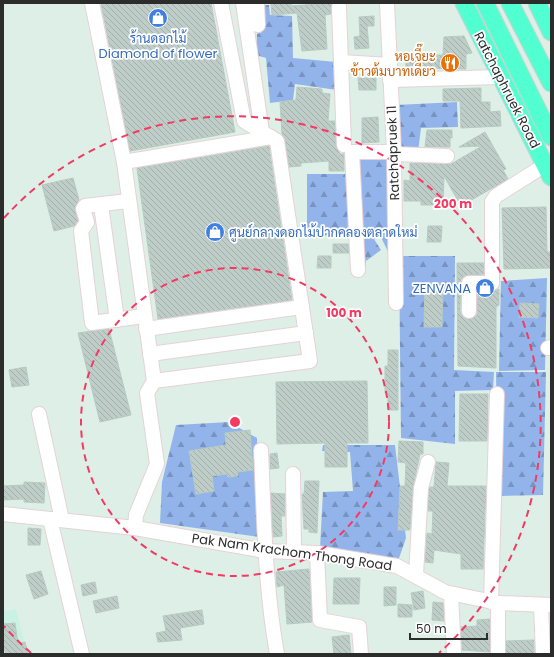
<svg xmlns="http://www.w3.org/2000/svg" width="554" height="657" viewBox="0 0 554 657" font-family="Poppins,Sarabun,sans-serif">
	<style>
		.education { fill: #caf2e4 }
		.forest { fill: url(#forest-firs) }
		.building { fill: url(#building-back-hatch); stroke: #b6cbc3 }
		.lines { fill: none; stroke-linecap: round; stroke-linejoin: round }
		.minor-casing { stroke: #e6d2d6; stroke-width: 16 }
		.major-casing { stroke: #d1d1d1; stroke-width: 19 }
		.minor { stroke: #fff; stroke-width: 14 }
		.major { stroke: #52ffd1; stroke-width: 17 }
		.ring { fill: none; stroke: #f43962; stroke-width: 2; stroke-dasharray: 7 5 }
		.labels { text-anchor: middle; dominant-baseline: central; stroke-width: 3.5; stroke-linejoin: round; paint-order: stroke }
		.shop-label { font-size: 13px; fill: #366cbe; stroke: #fff }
		.food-label { font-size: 13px; fill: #c56008; stroke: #fff; text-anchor: end }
		.street-label { font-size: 13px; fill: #2c2c2c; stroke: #fff }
		.centre { fill: #f43962; stroke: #fff; stroke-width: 2 }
		.ring-label { font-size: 12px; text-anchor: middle; font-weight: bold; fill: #f43962; stroke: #fff; stroke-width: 3.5; stroke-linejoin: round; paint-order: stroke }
	</style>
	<defs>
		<pattern id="forest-firs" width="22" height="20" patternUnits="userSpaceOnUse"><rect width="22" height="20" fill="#93b4eb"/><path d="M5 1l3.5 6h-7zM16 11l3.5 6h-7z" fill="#7893bf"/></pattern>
		<pattern id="building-back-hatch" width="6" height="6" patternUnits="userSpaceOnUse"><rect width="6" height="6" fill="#bfcdc8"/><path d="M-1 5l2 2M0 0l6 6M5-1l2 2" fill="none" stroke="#a4b0ac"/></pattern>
	</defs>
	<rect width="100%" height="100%" fill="#ddefe6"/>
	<path class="education" d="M16,609l11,45h-24v-42z"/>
	<g class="forest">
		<path d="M261,5h8l1,10 22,1 1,42 43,4 1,28 -42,-6 -2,16 -23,3 -4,-45 -10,-3 1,-21 5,-2z"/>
		<path d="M457,102l1,25 -37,1 -3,24 -19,-2 -3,-45z"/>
		<path d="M390,155l1,103 -11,-23 -6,4 7,11 -15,11 -1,12 -7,-3 -2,-113z"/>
		<path d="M307,174h43l3,62 -46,-1z"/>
		<path d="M399,256h56l-1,114 40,2 -1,18 -38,1v53l-54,-6z"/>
		<path d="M547,278l-2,92 -46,1 2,-90z"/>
		<path d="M496,372h50l-3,123 -45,1z"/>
		<path d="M229,422l28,16 2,99 -99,-14 2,-41 14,-57z"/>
		<path d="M323,445h72l11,93 -8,23 -34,-8 -44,-5 3,-56 30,-1 -3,-39 -28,-1z"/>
	</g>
	<g class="building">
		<path d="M101,3h110l24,129 -105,19z"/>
		<path d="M271,3h20v3l41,-3 -1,11 -6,1 2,34 -25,2 -5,-38 -25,2z"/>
		<path d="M374,16v10h-7l2,22 -14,1 -1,-12 6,-1 -1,-19z"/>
		<path d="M464,36l8,17 -6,1v15l-60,-1v-13h37l1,-18z"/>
		<path d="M358,78h18v12h-17z"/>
		<path d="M297,87l25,2v4l8,1 -2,27h7l1,25 4,8h4v17h-15v-10l-28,2v3l-12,1 -4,-27 -3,-6 -2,-32 16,-2z"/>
		<path d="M481,88v14h9v10l10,-1 1,15 -40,2 -1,-27h-17v-12z"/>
		<path d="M378,117l1,25 -17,1v-25z"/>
		<path d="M427,130h25v8h-2v9h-25z"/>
		<path d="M485,132l21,37 -3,1 5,9 -47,27 -17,-30 -1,29h-22v-4h-17v-21l6,1v-18l41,1 31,-18 -23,1z"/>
		<path d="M269,146l23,154 -134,19 -21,-151z"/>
		<path d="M73,178l6,22 -4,8 3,13 -4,5 -20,5 -12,-46z"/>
		<path d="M546,207l1,45h4v16l-47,1 -2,-61z"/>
		<path d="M428,226h14l-1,16h-14z"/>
		<path d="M333,244h15l1,9h-16z"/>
		<path d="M318,256h13v12h-14z"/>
		<path d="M457,263h27v11l-15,1 -8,4 -1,32 4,7 5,1 8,-4 1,-23 14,-1 7,-2v16l-3,2v61l-38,-2z"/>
		<path d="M425,283h18l-1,44h-18z"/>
		<path d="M520,303l19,1 -1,14 -19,-1z"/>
		<path d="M109,329l22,86 -31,7 -22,-89z"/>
		<path d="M388,350h10v60h-10v-17h-3v-27h3z"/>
		<path d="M26,367l3,18 -17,2 -3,-17z"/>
		<path d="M367,381l1,62h-21v24h-22v-24l-48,1 -1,-62z"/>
		<path d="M460,394h28l-1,47h-28z"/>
		<path d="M250,430l3,40 -16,2 1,4 -10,1 -1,-3 -15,2 2,15 -18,3 -7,-43 37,-6 -1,-12z"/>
		<path d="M399,441l24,1v12h-3l-7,33 -3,43h-12l2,-44h5l1,-23 -8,-1z"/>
		<path d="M277,453l2,15 -9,1v-15z"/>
		<path d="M436,462l13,1 -2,23h39l-3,83h-22v-15l-27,-4 -1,13 -8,-1 2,-29 5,1 1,-23h-5l1,-22 1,-2h4z"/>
		<path d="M305,481h14l-2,52 -8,-1v-3h-5l-2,-35h2z"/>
		<path d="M24,482l21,1 -1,20 -20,-1v-3l-21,1v-14l21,-1z"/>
		<path d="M271,493l14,1v22h-4l1,20 -9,1z"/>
		<path d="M28,528l13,1 -1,16h-12z"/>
		<path d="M309,569l3,53 -25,2 -3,-39 -7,2 -1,-15z"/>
		<path d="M41,571l7,23 -14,5 -8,-24z"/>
		<path d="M334,578h26l-1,26h-26z"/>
		<path d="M95,582l2,11 -14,3 -2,-11z"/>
		<path d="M384,587h12v18l-12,1z"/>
		<path d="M423,591l2,17 -11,2 -3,-17z"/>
		<path d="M117,596l2,12 -23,5 -3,-12z"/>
		<path d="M433,602l10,1 1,18 -12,-1z"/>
		<path d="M398,604l14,1v12h-14z"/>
		<path d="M202,610l2,14 -24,4 2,12 -24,2 -2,-9 10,-2 -3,-15z"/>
		<path d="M490,619v33l-28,-2 -1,-23 16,-1v-6z"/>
		<path d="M15,623l3,21 7,-2 3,12h-22l-3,-8v-22z"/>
		<path d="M349,635l2,19h-17l-2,-17z"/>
		<path d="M534,640v14h-28v-13z"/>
	</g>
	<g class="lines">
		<g class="minor-casing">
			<g id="minor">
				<path d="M92,3l32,159 30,219 156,-20 -33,-220 -33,-20 -23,-118"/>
				<path d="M243,3l19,129"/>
				<path d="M257,3l1,22"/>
				<path d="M387,3l7,149 2,151"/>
				<path d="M339,7l2,55"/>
				<path d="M390,80l110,-3"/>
				<path d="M344,145l-3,-83 49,3"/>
				<path d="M394,154l53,2"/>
				<path d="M124,162l147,-25"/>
				<path d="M128,201l-43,5 -2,3 4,13 -6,9 11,92 52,-7"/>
				<path d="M101,205l16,115"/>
				<path d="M358,270l-6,-118h42"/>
				<path d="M469,311v-28h23v-81l4,-6 49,-31"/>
				<path d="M146,329l156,-22"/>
				<path d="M548,348l3,-1"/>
				<path d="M150,354l156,-21"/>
				<path d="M39,414l23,106"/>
				<path d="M261,450c3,69 4,137 16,204"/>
				<path d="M293,474l1,78"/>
				<path d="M3,514l132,14 130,23 52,2 80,13 48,26 53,11 53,2"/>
				<path d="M50,519l32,135"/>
				<path d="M135,528l1,-13 21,-51 -10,-71 7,-12"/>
				<path d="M317,553l3,67 39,7 2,27"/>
				<path d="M416,575l5,-87 7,-26"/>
				<path d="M451,594l3,60"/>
				<path d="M491,602l6,-208"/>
				<path d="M498,603v51"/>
				<path d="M541,606l2,48"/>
			</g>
		</g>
		<g class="major-casing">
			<g id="major">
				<path d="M464,3l87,174"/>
				<path d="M485,3l66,134"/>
				<path d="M510,3l41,80"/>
				<path d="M537,3l14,29"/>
			</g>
		</g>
		<use href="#minor" class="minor"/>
		<use href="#major" class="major"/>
	</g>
	<g class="ring">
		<circle cx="235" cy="422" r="154"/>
		<path d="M31 653A308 308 0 0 1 4 626M4 218A308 308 0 1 1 439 653"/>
	</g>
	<defs>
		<g id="shop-disc" transform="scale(1)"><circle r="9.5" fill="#3f7fe0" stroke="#fff"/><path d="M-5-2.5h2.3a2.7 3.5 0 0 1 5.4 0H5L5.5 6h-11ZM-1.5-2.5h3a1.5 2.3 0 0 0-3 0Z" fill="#fff"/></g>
		<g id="restaurant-disc" transform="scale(1)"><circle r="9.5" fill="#e8710a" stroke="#fff"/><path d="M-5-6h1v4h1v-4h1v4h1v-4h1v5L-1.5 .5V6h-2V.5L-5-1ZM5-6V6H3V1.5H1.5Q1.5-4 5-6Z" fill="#fff"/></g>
	</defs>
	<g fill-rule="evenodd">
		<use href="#shop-disc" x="158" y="18"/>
		<use href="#restaurant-disc" x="450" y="63"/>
		<use href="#shop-disc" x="215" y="232"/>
		<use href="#shop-disc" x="485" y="288"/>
	</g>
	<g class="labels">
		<g class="shop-label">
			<text x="158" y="38">ร้านดอกไม้<tspan x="158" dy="15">Diamond of flower</tspan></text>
			<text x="229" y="232" text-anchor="start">ศูนย์กลางดอกไม้ปากคลองตลาดใหม่</text>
			<text x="471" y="288" text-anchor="end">ZENVANA</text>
		</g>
		<g class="food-label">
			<text x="436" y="56">หอเจี๊ยะ<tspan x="436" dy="15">ข้าวต้มบาทเดียว</tspan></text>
		</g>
		<g class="street-label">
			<text transform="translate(507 90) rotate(63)">Ratchaphruek Road</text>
			<text transform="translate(393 153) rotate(-92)">Ratchapruek 11</text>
			<text transform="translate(292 552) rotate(8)">Pak Nam Krachom Thong Road</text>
		</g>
	</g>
	<circle cx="235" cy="422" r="6" class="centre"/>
	<g class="ring-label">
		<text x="453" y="208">200 m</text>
		<text x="344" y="317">100 m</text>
	</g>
	<rect width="554" height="657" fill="none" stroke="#2c2c2c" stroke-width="8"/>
	<path d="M410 633v6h77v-6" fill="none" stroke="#2c2c2c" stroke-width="2"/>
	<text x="416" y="633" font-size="12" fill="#2c2c2c" stroke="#ffffff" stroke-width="3" paint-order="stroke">50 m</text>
</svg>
